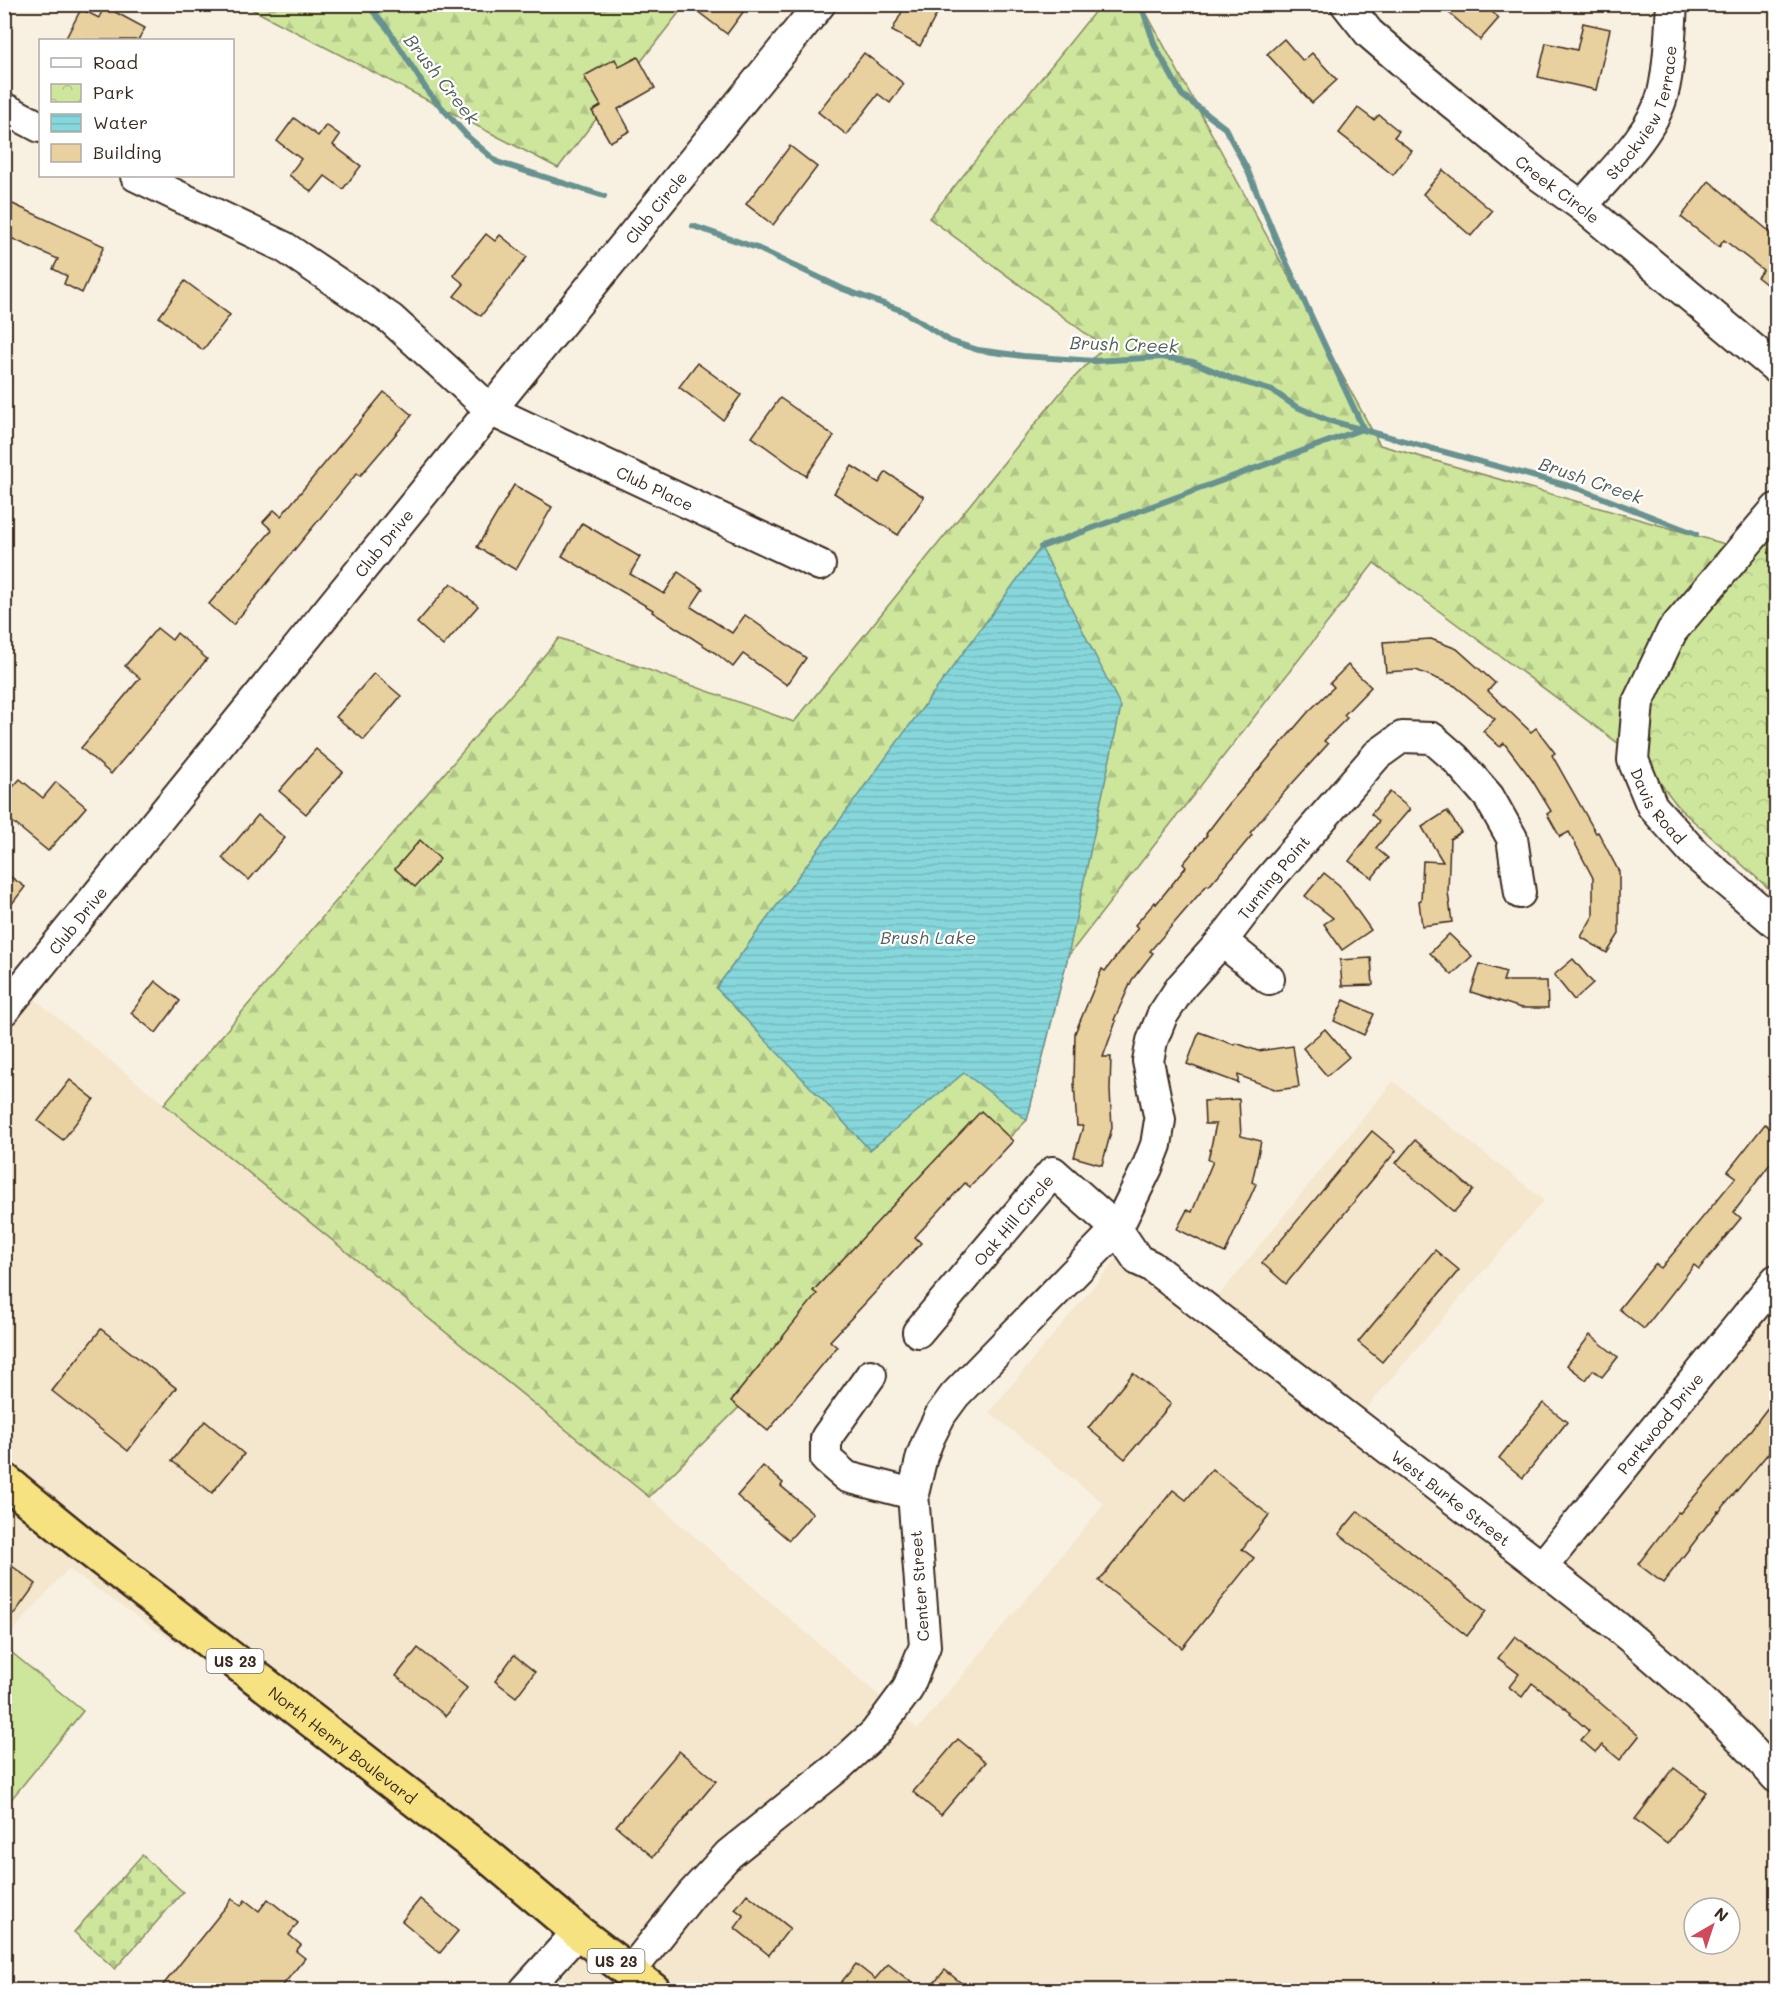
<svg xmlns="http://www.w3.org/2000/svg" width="1781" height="1995" viewBox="0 0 1781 1995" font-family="Mali,sans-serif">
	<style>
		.built { fill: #f4e7ce; fill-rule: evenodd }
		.forest { fill: url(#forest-firs); stroke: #84885d; stroke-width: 1.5 }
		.cemetery { fill: url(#cemetery-stones); stroke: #84885d; stroke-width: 1.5 }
		.park { fill: url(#park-crowns); stroke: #84885d; stroke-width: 1.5 }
		.pitch { fill: #cde69c; stroke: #84885d; stroke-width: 1.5 }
		.water { fill: url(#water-rules); stroke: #689290; stroke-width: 1.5 }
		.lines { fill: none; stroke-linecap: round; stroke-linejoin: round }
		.stream { stroke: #689290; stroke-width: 6 }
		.building { fill: #e9d09f; stroke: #3b2a1e; stroke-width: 1.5 }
		.minor-casing { stroke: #3b2a1e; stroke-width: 34 }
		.highway-casing { stroke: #3b2a1e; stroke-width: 38 }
		.minor { stroke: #fff; stroke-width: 30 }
		.highway { stroke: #f7e281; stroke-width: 33 }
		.labels { text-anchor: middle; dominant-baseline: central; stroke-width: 4.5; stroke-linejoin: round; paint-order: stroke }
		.shield { fill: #fff; stroke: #766a62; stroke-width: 1.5 }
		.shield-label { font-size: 15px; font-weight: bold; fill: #3b2a1e }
		.street-label { font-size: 16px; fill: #3b2a1e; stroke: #fff }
		.water-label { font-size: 18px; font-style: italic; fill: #525e57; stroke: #fff }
	</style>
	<defs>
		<pattern id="forest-firs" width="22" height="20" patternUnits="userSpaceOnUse" patternTransform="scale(1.5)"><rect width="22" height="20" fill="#cde69c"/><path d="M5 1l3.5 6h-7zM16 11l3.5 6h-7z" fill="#b1c586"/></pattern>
		<pattern id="cemetery-stones" width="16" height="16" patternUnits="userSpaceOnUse" patternTransform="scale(1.5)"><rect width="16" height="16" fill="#cde69c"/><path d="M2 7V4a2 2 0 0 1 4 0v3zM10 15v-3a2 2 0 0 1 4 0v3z" fill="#b1c586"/></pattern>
		<pattern id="park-crowns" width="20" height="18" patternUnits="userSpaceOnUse" patternTransform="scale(1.5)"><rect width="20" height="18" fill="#cde69c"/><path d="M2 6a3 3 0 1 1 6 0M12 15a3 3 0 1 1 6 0" fill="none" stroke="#b1c586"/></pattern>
		<pattern id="water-rules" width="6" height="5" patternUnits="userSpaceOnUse" patternTransform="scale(1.5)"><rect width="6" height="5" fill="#86d7dc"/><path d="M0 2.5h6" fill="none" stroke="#75b9bc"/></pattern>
	</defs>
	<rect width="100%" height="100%" fill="#f8f1e2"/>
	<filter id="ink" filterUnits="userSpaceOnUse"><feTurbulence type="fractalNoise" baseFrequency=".0167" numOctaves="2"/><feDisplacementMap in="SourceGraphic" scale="12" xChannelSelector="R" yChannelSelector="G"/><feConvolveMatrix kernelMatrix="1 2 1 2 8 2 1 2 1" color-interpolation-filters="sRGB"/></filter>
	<g filter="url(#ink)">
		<path class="built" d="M5,975l644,522 269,232 186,-225 -115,-92 139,-167 79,65 186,-229 151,119 -186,218 187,153 231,-288v707h-1220l23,-38 -350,-272 -161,-111 -63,71zM1694,1908h36v36h-36z"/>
		<g class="forest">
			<path d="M244,5h441l-127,163z"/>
			<path d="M1100,5h42l238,440 352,101 -87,217 -271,-200 -306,393 -41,164 -378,377 -485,-393 395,-466 235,84 271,-335 39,-40 -175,-129z"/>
		</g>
		<path class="cemetery" d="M142,1855l41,37 -68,77 -41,-37z"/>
		<path class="park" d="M1776,509v386l-96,-86 -35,-46 7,-56 20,-76z"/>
		<path class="pitch" d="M5,1647l78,64 -78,96z"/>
		<path class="water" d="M1041,547l80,160 -53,249 -41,164 -63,-47 -94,77 -154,-162z"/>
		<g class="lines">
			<g class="stream">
				<path d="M367,4l21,25 40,63 40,45 29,25 107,34"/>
				<path d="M1141,4l14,42 27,49 43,33 22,41 34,82 82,177"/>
				<path d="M693,226l64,22 86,41 60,22 47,30 28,9 45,6 71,5 68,-4 31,5 40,17 40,12 22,15 32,14 253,69 116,45"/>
				<path d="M1041,547l321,-118"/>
				<path d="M1772,574l4,3"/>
			</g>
		</g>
		<g class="building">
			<path d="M688,4h61l-22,30z"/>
			<path d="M906,4h36l-22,42 -28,-15z"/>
			<path d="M1439,4h44l16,14 -19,22z"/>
			<path d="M104,6l41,22 -7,12h-73l16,-31 18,9z"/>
			<path d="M1583,23l27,6 -14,61 -58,-13 8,-34 31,7z"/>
			<path d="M1284,39l19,22 9,-8 25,27 -25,23 -45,-49z"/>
			<path d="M864,53l40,31 -14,19 -12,-9 -31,41 -29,-23z"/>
			<path d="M638,57l17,31 -37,21 12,22 -20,11 -18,-31 9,-5 -17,-30 31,-17 4,8z"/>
			<path d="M1358,108l16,12 5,-5 20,16 -5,6 18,14 -19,24 -54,-42z"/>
			<path d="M294,118l24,18 8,-11 14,10 -7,10 28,21 -18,23 -18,-13 -13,16 -23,-17 12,-16 -24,-18z"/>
			<path d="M790,146l27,21 -44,58 -27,-21z"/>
			<path d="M1443,170l49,41 -21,25 -48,-42z"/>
			<path d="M1709,181l67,56v55l-19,-15 6,-7 -39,-30 -5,7 -38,-30z"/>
			<path d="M4,200l100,46 -22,47 -18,-9 3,-8 -14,-7 5,-10 -54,-24z"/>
			<path d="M486,234l9,7 5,-6 27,22 -46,59 -27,-20 10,-12 -11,-9z"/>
			<path d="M185,281l45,34 -27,35 -44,-33z"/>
			<path d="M697,363l44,32 -18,25 -44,-33z"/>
			<path d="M384,392l28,23 -52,61 -3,-3 -124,152 -24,-21 63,-74 -9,-8 11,-12 7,6z"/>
			<path d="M780,398l54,38 -28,40 -54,-39z"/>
			<path d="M852,466l27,17 7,-11 38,25 -26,38 -64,-42z"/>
			<path d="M514,485l38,22 -36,63 -39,-23z"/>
			<path d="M582,523l58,34 -10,17 34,20 14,-22 25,17 -12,18 41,26 13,-18 61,43 -19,27 -44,-31 -10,13 -16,-13 -65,-42 1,-2 -91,-54z"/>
			<path d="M451,583l27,23 -35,40 -26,-23z"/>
			<path d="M157,628l15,12 5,-7 30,26 -96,115 -30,-26 59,-70 -15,-12z"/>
			<path d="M1431,639l26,10 38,34 -7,8 43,41 5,-4 19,25 -3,2 44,78 2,-1 21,40v62l-12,19 -26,-16 12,-21v-38l-24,-46 -9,5 -13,-23 4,-3 -19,-31 -28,-37 -4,4 -17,-16 12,-12 -40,-33 -39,-16 -30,2 -3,-30z"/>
			<path d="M1348,665l23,22 -27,28 3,3 -23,23 4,3 -48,53 -30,36 2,2 -24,29 -19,22 -2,-1 -57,66 3,2 -21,27 -18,40 2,1 -13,36h8l-1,33 2,38 -10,37 -28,-8 9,-31h-6l-3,-43 1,-50 27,-64 3,2 33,-43 -3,-3 20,-23 1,2 30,-37 -3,-3 24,-29 -1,-1 23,-30 80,-93 25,-24 -4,-4z"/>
			<path d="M374,673l27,23 -37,44 -28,-23z"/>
			<path d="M316,749l27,23 -37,42 -27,-23z"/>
			<path d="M20,779l23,19 13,-16 30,25 -38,44 -44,-36v-18z"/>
			<path d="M1390,792l20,17 -34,39 12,10 -16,20 -23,-17 30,-40 -8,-7z"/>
			<path d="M1447,811l14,21 -11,7 -2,53 4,30 -30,4 -3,-25 2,-1 2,-39 20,1 -21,-35z"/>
			<path d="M258,815l27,23 -36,42 -27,-22z"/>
			<path d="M420,840l20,19 -25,28 -20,-18z"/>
			<path d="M4,872l21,15 -21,27z"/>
			<path d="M1324,873l15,12 32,45 -29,20 -18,-26 9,-6 -28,-22z"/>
			<path d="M1449,934l23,22 -20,19 -22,-22z"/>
			<path d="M1371,958l2,27 -31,1 -2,-26z"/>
			<path d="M1573,959l20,24 -19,17 -20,-25z"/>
			<path d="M1480,964l26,8 -3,9h44l1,27h-27l-50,-16z"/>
			<path d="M155,981l25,20 -24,32 -25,-20z"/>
			<path d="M1344,1000l30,14 -10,21 -30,-14z"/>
			<path d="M1325,1029l24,28 -22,19 -24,-28z"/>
			<path d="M1199,1032l36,13 1,-2 22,8 35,-5 6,41 -22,3 -39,-15v8l-51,-19z"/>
			<path d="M70,1080l24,19 -31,41 -25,-19z"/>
			<path d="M1239,1099l2,37 20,5 -9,41 4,2 -31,69 -48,-24 10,-19 5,2 21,-51 -5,-1 8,-36h-11l-1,-23z"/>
			<path d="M981,1111l32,30 -43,46 -5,-4 -50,54 6,6 -91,98 7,6 -69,84 -37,-30 86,-107 -4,-3z"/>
			<path d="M1765,1124l11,9v23l-42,56 7,6 -42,51 -5,-4 -50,64 -25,-20 36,-45 6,4 75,-91 -8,-6z"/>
			<path d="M1372,1131l24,20 -110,133 -24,-21z"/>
			<path d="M1415,1140l58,50 -19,22 -58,-49z"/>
			<path d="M1435,1250l24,20 -77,92 -24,-20z"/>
			<path d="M101,1329l75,59 -48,63 -76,-60z"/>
			<path d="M1590,1335l28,22 -16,20 -9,-7 -7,10 -19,-15z"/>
			<path d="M1133,1373l38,31 -46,55 -37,-31z"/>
			<path d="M1776,1397v47l-57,68 -1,-1 -55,72 -25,-19 40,-52 2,1 59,-68z"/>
			<path d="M1543,1403l24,19 -44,56 -24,-20z"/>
			<path d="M205,1421l39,33 -32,39 -40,-32z"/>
			<path d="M763,1466l20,17 -2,3 32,27 -24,27 -52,-44z"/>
			<path d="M1212,1469l57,46 -27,34 12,9 -72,90 -83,-67 74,-91 13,10z"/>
			<path d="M1358,1511l128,100 -19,25 -128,-102z"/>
			<path d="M4,1560l32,24 -22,30 -10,-8z"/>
			<path d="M1515,1636l62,47 62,53 -19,24 -18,-15 -7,7 -14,-12 8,-9 -19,-17 1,-1 -39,-30 -10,14 -13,-10 10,-13 -21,-16z"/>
			<path d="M418,1648l49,40 -21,28 -50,-40z"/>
			<path d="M514,1655l21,17 -19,25 -21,-16z"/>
			<path d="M958,1739l28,23 -45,53 -28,-23z"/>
			<path d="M679,1751l37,30 -63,76 -37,-31z"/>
			<path d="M1674,1768l32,24 -39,52 -32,-25z"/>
			<path d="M747,1894l43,34 -21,27 -34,-27 9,-12 -9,-7z"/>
			<path d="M232,1899l9,7 4,-6 14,11 9,-12 30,24 -9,12 12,10 -5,6 9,7 -26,32h-120z"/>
			<path d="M420,1899l38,32 -18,22 -38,-32z"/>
			<path d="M856,1964l19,15 13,-15 33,26h-86z"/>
			<path d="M945,1970l25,20h-42z"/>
		</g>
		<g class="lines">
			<g class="minor-casing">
				<g id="minor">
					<path id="s1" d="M1346,4l23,29 36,31 135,112 42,30 194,162"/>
					<path d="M4,108l36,19"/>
					<path id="s2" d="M136,176l148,71 107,72 101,92 328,154"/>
					<path id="s3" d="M1582,206c27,-32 71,-72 81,-113 7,-29 7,-60 9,-89"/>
					<path id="s4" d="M1776,509l-104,122 -34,71 -5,58 19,46 44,49 80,68"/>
					<path d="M1222,941l47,38"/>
					<path id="s5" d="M4,1010l816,-1006"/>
					<path id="s6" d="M918,1332l135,-160 64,57 21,31 13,6c111,85 221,170 331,255 103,79 208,158 294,256"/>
					<path d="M871,1375l-45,63v21l21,18 66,17"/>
					<path id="s7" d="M1542,1567l234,-287"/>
					<path id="s8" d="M630,1972l61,-77 38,-41 110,-88 36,-33 32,-43 18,-44 -12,-152 9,-38 7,-18 12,-24 14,-19 162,-166 30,-61 9,-23 4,-25 -12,-59 4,-20 10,-25 19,-29 41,-46 46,-60 109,-126 25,-18 30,1 23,20 34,39 23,41 8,55"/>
					<path d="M525,1990l53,-58"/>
				</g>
			</g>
			<g class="highway-casing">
				<g id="highway">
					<path id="s9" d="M4,1480l81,66 403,310 90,76 75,58"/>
				</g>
			</g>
			<use href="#minor" class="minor"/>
			<use href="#highway" class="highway"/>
		</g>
	</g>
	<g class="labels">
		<g class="shield">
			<rect x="206.5" y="1649" width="57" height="24" rx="4.5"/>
			<rect x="587.5" y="1949" width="57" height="24" rx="4.5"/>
		</g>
		<g class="shield-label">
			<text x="235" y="1661">US 23</text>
			<text x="616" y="1961">US 23</text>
		</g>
		<g class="street-label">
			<text stroke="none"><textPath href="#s3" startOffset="114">Stockview Terrace</textPath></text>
			<text stroke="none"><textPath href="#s1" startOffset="282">Creek Circle</textPath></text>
			<text stroke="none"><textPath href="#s5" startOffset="1034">Club Circle</textPath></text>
			<text stroke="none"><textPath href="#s2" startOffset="610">Club Place</textPath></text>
			<text stroke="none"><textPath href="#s5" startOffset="602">Club Drive</textPath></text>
			<text stroke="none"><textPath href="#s4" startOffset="350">Davis Road</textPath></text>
			<text stroke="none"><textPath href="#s8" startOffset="1342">Turning Point</textPath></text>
			<text stroke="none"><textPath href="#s5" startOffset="116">Club Drive</textPath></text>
			<text stroke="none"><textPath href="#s6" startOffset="147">Oak Hill Circle</textPath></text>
			<text stroke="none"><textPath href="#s7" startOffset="186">Parkwood Drive</textPath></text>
			<text stroke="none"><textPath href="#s6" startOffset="726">West Burke Street</textPath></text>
			<text transform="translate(919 1586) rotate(-94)">Center Street</text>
			<text stroke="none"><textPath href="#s9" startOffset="430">North Henry Boulevard</textPath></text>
		</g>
		<g class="water-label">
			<text transform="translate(442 79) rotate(52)">Brush Creek</text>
			<text transform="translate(1124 344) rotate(2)">Brush Creek</text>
			<text transform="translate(1591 480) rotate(19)">Brush Creek</text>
			<text x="928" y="937">Brush Lake</text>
		</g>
	</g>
	<rect width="1781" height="1995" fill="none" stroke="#fff" stroke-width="24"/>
	<rect x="12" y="12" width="1757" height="1971" fill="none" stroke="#3b2a1e" stroke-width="2" filter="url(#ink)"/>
	<rect x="39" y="39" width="195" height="138" fill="#ffffff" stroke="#b1aaa5" stroke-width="1.5"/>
	<rect x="51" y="58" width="30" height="9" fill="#ffffff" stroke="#b1aaa5" stroke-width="1.5"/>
	<text x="93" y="69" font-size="18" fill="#3b2a1e">Road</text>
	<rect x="51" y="84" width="30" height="18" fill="url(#park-crowns)" stroke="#b1aaa5" stroke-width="1.5"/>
	<text x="93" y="99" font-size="18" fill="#3b2a1e">Park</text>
	<rect x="51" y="114" width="30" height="18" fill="url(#water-rules)" stroke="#b1aaa5" stroke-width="1.5"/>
	<text x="93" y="129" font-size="18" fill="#3b2a1e">Water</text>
	<rect x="51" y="144" width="30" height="18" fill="#e9d09f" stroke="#b1aaa5" stroke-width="1.5"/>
	<text x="93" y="159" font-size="18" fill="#3b2a1e">Building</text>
	<g transform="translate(1712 1926) rotate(39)"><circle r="28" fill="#ffffff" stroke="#b1aaa5" stroke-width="1.5"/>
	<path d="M0-4.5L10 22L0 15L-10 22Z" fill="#d1495b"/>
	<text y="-9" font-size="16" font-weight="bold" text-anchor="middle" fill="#3b2a1e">N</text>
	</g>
</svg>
